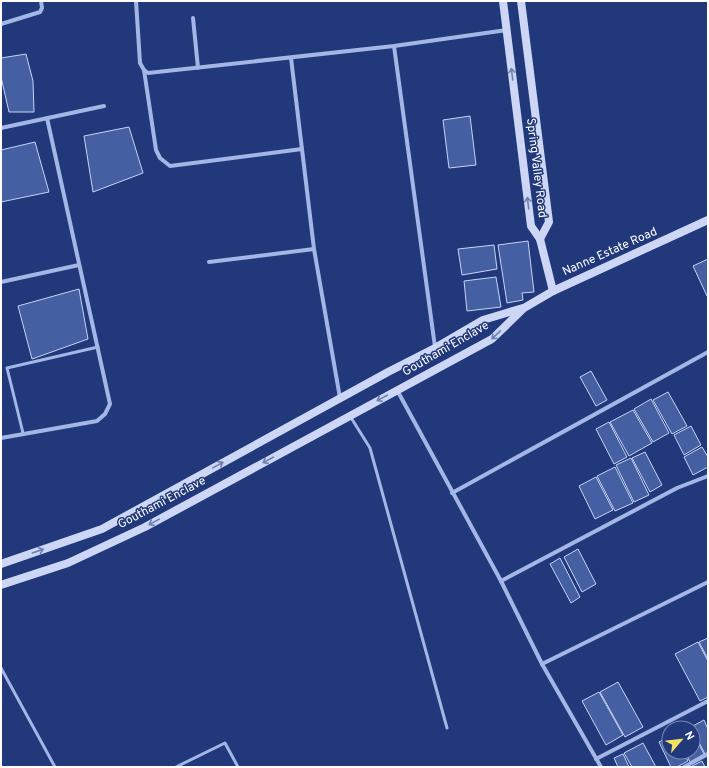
<svg xmlns="http://www.w3.org/2000/svg" width="709" height="768" viewBox="0 0 709 768" font-family="Overpass,sans-serif">
	<style>
		.building { fill: #4560a2; stroke: #c6d3f4 }
		.lines { fill: none; stroke-linecap: round; stroke-linejoin: round }
		.lane { stroke: #a3b6e6; stroke-width: 3 }
		.street { stroke: #a3b6e6; stroke-width: 4 }
		.secondary { stroke: #cdd7f5; stroke-width: 8 }
		.oneway { stroke: #6e80b2 }
		.labels { text-anchor: middle; dominant-baseline: central; stroke-width: 3; stroke-linejoin: round; paint-order: stroke }
		.street-label { font-size: 12px; fill: #fff; stroke: #21397b }
	</style>
	<rect width="100%" height="100%" fill="#21397b"/>
	<g class="building">
		<path d="M26,54l7,27 1,31h-25l-8,-35v-19z"/>
		<path d="M470,116l6,49 -27,3 -6,-48z"/>
		<path d="M129,127l14,46 -50,19 -9,-56z"/>
		<path d="M35,142l14,50 -48,10v-52z"/>
		<path d="M528,241l6,51 -12,1 1,7 -16,3 -9,-58z"/>
		<path d="M494,245l3,24 -35,6 -4,-26z"/>
		<path d="M708,259v37h-1l-14,-30z"/>
		<path d="M496,277l5,30 -34,4 -3,-30z"/>
		<path d="M79,289l9,50 -56,20 -14,-53z"/>
		<path d="M591,371l16,29 -11,6 -16,-29z"/>
		<path d="M668,392l19,34 -15,8 -19,-34z"/>
		<path d="M651,399l18,34 -16,9 -19,-33z"/>
		<path d="M633,410l19,33 -23,13 -19,-34z"/>
		<path d="M609,422l18,35 -13,7 -18,-35z"/>
		<path d="M691,426l10,19 -17,10 -10,-20z"/>
		<path d="M702,447l6,10v10l-15,8 -9,-18z"/>
		<path d="M645,452l17,33 -12,7 -18,-34z"/>
		<path d="M631,458l18,37 -15,7 -18,-37z"/>
		<path d="M615,467l18,36 -18,8 -18,-35z"/>
		<path d="M596,477l17,33 -18,9 -16,-33z"/>
		<path d="M578,549l18,35 -14,8 -18,-35z"/>
		<path d="M560,558l20,39 -9,6 -21,-39z"/>
		<path d="M708,638v21l-9,-17z"/>
		<path d="M698,642l10,19v36l-8,4 -25,-47z"/>
		<path d="M618,682l25,45 -18,10 -25,-45z"/>
		<path d="M599,692l24,43 -17,10 -24,-44z"/>
		<path d="M704,720l4,9v23l-3,2 -14,-27z"/>
		<path d="M693,733l11,21 -14,8 -5,-10h8z"/>
		<path d="M669,737v15h14l5,9 -11,6h-6l-12,-25z"/>
		<path d="M643,743l13,24h-24l-8,-14z"/>
		<path d="M623,754l6,13h-11l-4,-9z"/>
		<path d="M702,761l3,6h-12l-1,-1z"/>
	</g>
	<g class="lines">
		<g class="lane">
			<path d="M350,416l20,32 77,280"/>
			<path d="M23,433l-16,-65 91,-21"/>
			<path d="M1,668l54,99"/>
			<path d="M176,767l49,-24 13,24"/>
		</g>
		<g class="street">
			<path d="M136,1l4,62 4,7 4,3 246,-27 113,-16"/>
			<path d="M193,18l5,50"/>
			<path d="M1,24l39,-12 2,-4 -1,-7"/>
			<path d="M394,46l41,301"/>
			<path d="M291,58l23,191 26,149"/>
			<path d="M144,70l12,80 4,8 10,8 132,-17"/>
			<path d="M1,128l103,-22"/>
			<path d="M209,262l105,-13"/>
			<path d="M1,282l78,-17"/>
			<path d="M397,390l104,191 41,83 59,103"/>
			<path d="M1,438l96,-17 8,-7 5,-10 -63,-286"/>
			<path d="M452,493l256,-141"/>
			<path d="M501,581l176,-93 31,-12"/>
			<path d="M542,664l166,-82"/>
			<path d="M596,759l112,-58"/>
			<path d="M684,767l24,-13"/>
		</g>
		<g class="secondary">
			<path d="M503,1l28,225 9,13 13,52"/>
			<path d="M521,1l28,221 -9,17"/>
			<path d="M1,564l101,-35 286,-157 47,-24 48,-28 40,-12"/>
			<path d="M1,585l67,-22 77,-36 347,-188 32,-31 29,-17 155,-71"/>
		</g>
	</g>
	<defs><path id="oneway-shaft" d="M-6 0H5M1.5-3L5.5 0L1.5 3" fill="none" stroke-width="1.6" stroke-linecap="round" stroke-linejoin="round"/></defs>
	<g class="oneway">
		<use href="#oneway-shaft" transform="translate(512 74) rotate(-97)"/>
		<use href="#oneway-shaft" transform="translate(528 203) rotate(-97)"/>
		<use href="#oneway-shaft" transform="translate(496 335) rotate(137)"/>
		<use href="#oneway-shaft" transform="translate(382 398) rotate(152)"/>
		<use href="#oneway-shaft" transform="translate(268 460) rotate(152)"/>
		<use href="#oneway-shaft" transform="translate(218 465) rotate(-29)"/>
		<use href="#oneway-shaft" transform="translate(154 522) rotate(151)"/>
		<use href="#oneway-shaft" transform="translate(38 551) rotate(-19)"/>
	</g>
	<g class="labels">
		<g class="street-label">
			<text transform="translate(536 168) rotate(83)">Spring Valley Road</text>
			<text transform="translate(610 252) rotate(-24)">Nanne Estate Road</text>
			<text transform="translate(446 349) rotate(-30)">Gouthami Enclave</text>
			<text transform="translate(162 503) rotate(-28)">Gouthami Enclave</text>
		</g>
	</g>
	<rect width="709" height="768" fill="none" stroke="#ffffff" stroke-width="4"/>
	<g transform="translate(681 740) rotate(62)"><circle r="19" fill="#21397b" stroke="#7a88b0"/>
	<path d="M0-3L7 15L0 10L-7 15Z" fill="#f2e064"/>
	<text y="-6" font-size="11" font-weight="bold" text-anchor="middle" fill="#ffffff">N</text>
	</g>
</svg>
